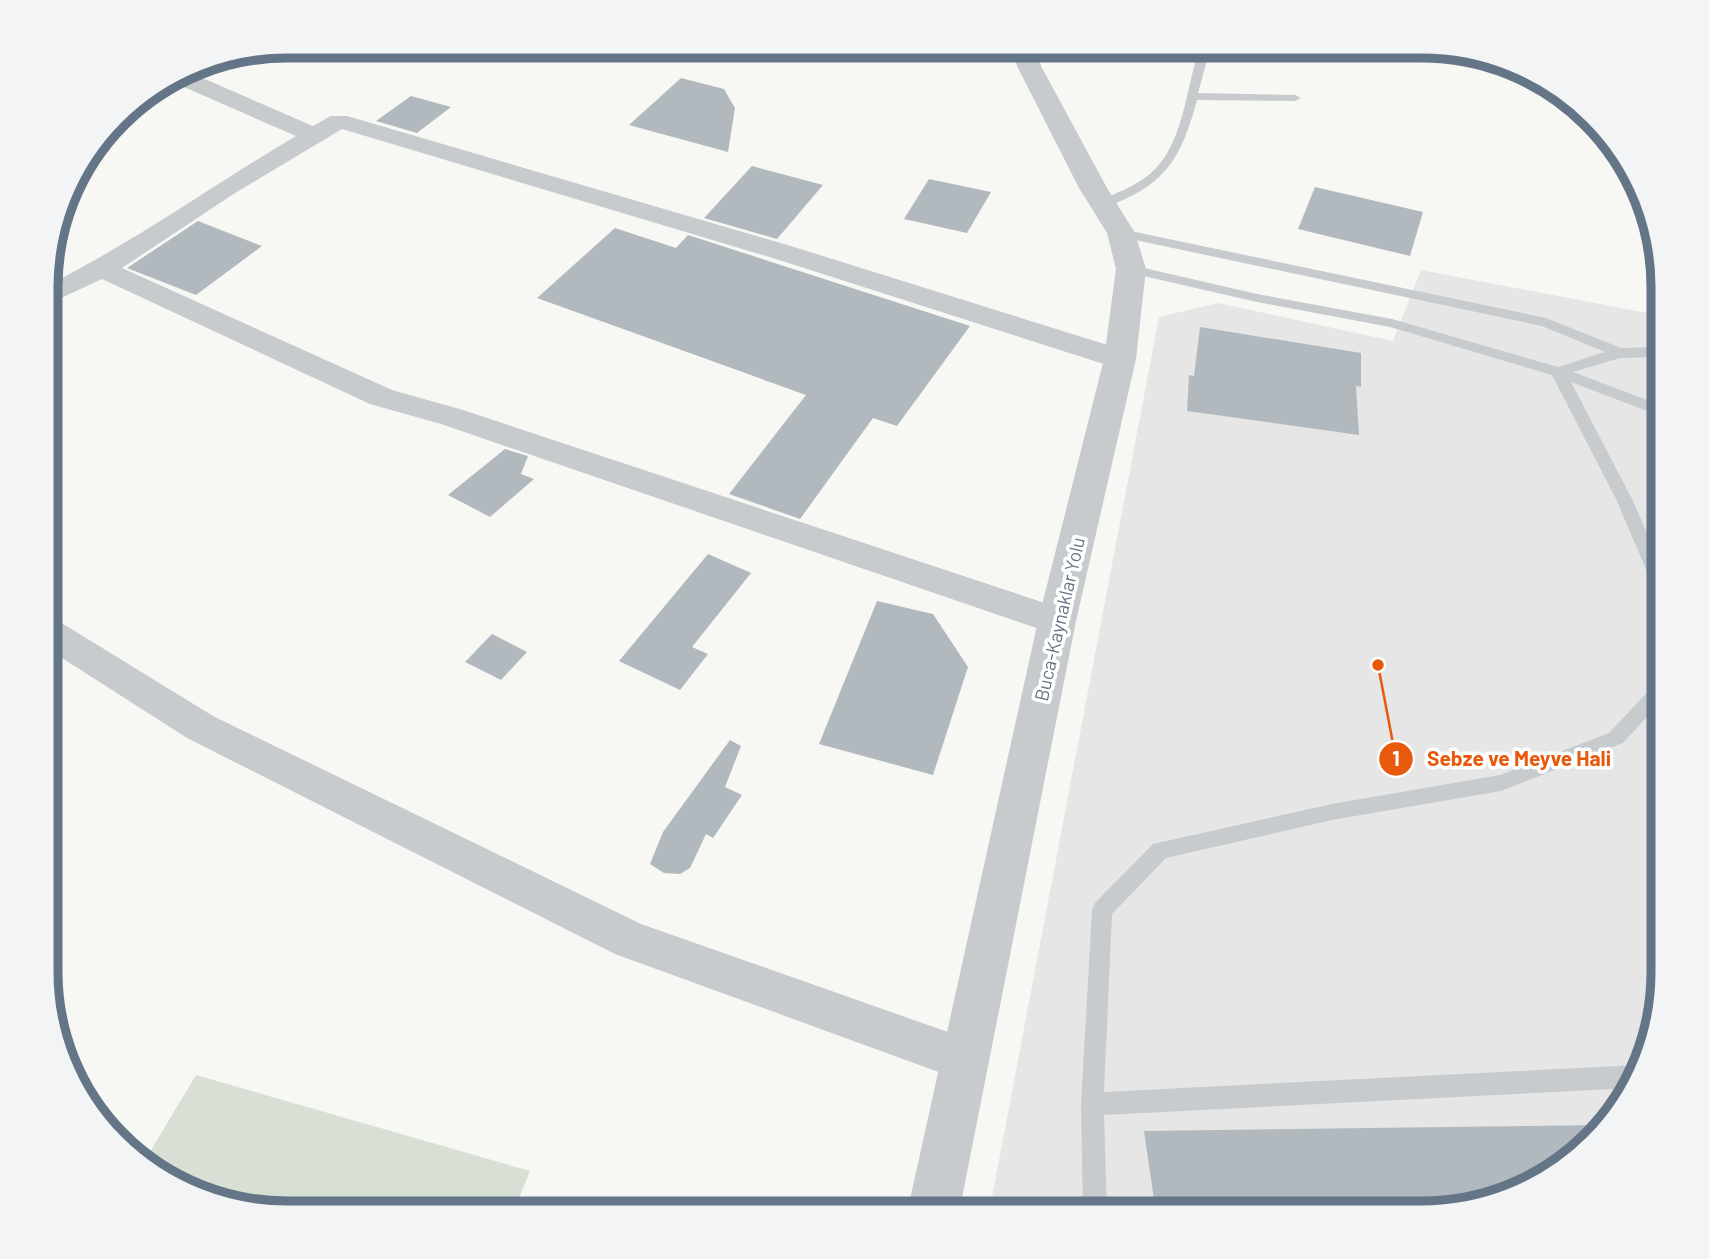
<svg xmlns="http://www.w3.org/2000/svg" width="1709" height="1259" viewBox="0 0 1709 1259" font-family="Barlow,sans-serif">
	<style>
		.built { fill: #e5e6e5 }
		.green { fill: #d8e0d5 }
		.building { fill: #b2b9be }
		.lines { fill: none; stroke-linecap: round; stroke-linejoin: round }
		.service { fill: #c7cbce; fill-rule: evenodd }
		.minor { fill: #c7cbce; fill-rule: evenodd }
		.tertiary { fill: #c7cbce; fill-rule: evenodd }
		.labels { text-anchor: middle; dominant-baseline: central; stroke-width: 7; stroke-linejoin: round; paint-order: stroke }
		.street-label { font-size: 19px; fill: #647587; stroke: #fff }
		.rim { fill: none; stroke: #647587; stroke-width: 9 }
		.leader { fill: none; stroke: #e8590c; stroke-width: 2.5 }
		.callout-dot { fill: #e8590c; stroke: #fff; stroke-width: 2.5 }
		.mark-label { font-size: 21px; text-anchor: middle; font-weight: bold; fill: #fff }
		.callout-label { font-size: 21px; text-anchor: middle; font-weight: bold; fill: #e8590c; stroke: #fff; stroke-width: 7; stroke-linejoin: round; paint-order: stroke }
	</style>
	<rect width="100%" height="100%" fill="#f7f7f4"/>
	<path class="built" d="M1421,270l242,46v672l-18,76 -32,56 -84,68 -106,25h-434l170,-896 59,-14 175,38z"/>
	<path class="green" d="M196,1075l334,96 -17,42h-242l-62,-12 -67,-36z"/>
	<g class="building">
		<path d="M681,78l43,11 11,19 -7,44 -99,-27z"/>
		<path d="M411,96l40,11 -34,26 -41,-12z"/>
		<path d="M752,166l71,19 -46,54 -73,-21z"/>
		<path d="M929,179l62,13 -24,41 -63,-14z"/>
		<path d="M1315,187l108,25 -13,44 -112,-27z"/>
		<path d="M198,221l64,25 -66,49 -69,-27z"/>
		<path d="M615,228l61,20 12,-13 282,91 -73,100 -24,-8 -73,101 -71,-25 77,-99 -269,-97z"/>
		<path d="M1200,327l161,26v34l-5,-1 3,49 -172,-24 2,-36 5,1z"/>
		<path d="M505,449l23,7 -7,18 13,5 -44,38 -42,-22z"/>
		<path d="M708,554l43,19 -59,74 16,7 -28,36 -61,-29z"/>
		<path d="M877,601l56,13 35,53 -35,108 -114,-31z"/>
		<path d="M492,634l35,18 -26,28 -36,-18z"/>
		<path d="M730,740l11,6 -16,41 17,8 -29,43 -7,-4 -16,34 -10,6 -16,-1 -14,-9 13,-32z"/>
		<path d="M1606,1125l-77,63 -106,25h-267l-12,-82z"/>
	</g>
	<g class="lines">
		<g class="service">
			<path d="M1142,46h21l39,8 106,2 6,3 -6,3 -101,-2 -9,33 97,2 6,3 -6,3 -98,-1c-13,47 -25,78 -72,99 -9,4 -17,9 -27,8v-6c19,-8 38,-15 53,-28 30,-26 35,-78 45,-114z"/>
			<path d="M1121,229l425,89 75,30 42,-1v10l-43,1 -47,14 90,34v11l-92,-35 61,117 31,70v25l-6,-1 -3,-5 -38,-89 -64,-124 -162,-48 -133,-25 -131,-30 -2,-3 7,-4 126,29 135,25 166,48 47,-15 -63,-26 -426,-90v-6z"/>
			<path d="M1663,680v19l-40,44 -122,48 -169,29 -166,38 -54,56 -8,178 534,-27 6,2 -12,21 -528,27 3,98h-24l-2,-109 11,-194 3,-7 58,-59 179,-40 168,-29 109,-42 48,-51z"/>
		</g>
		<g class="minor">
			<path d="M184,70l129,56 18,-10h16l447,131 336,105 4,7 -4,7 -10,2 -10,-2 -334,-107 -434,-130 -110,66 -110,73 270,122 71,20 606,201 5,10 -5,10 -12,3 -12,-3 -604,-207 -71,-20 -268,-125 -54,25v-19c85,-42 165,-100 248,-149l-128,-56z"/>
			<path d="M48,618l12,4 153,94 428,208 341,120 6,16 -6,16 -16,6 -351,-128 -428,-216 -139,-89z"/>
		</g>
		<path class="tertiary" d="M1011,46h24l6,20 66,122 28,45 11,36 -10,90 -60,262 -117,592h-52l131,-592 66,-262 12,-90 -9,-36 -28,-45 -62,-122z"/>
	</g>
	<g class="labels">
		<g class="street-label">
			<text transform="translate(1059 619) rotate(-77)">Buca-Kaynaklar Yolu</text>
		</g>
	</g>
	<path d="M0 0H1709V1259H0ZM287 58H1422A229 229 0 0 1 1651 287V972A229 229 0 0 1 1422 1201H287A229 229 0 0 1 58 972V287A229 229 0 0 1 287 58Z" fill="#f3f4f5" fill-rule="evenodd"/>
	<path class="rim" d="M287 58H1422A229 229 0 0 1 1651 287V972A229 229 0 0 1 1422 1201H287A229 229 0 0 1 58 972V287A229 229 0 0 1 287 58Z"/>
	<path class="leader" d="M1378 665L1396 759"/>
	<g class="callout-dot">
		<circle cx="1378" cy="665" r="7"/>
		<circle cx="1396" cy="759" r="18"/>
	</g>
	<g class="mark-label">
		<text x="1396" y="766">1</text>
	</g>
	<g class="callout-label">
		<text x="1519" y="766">Sebze ve Meyve Hali</text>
	</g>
</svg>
